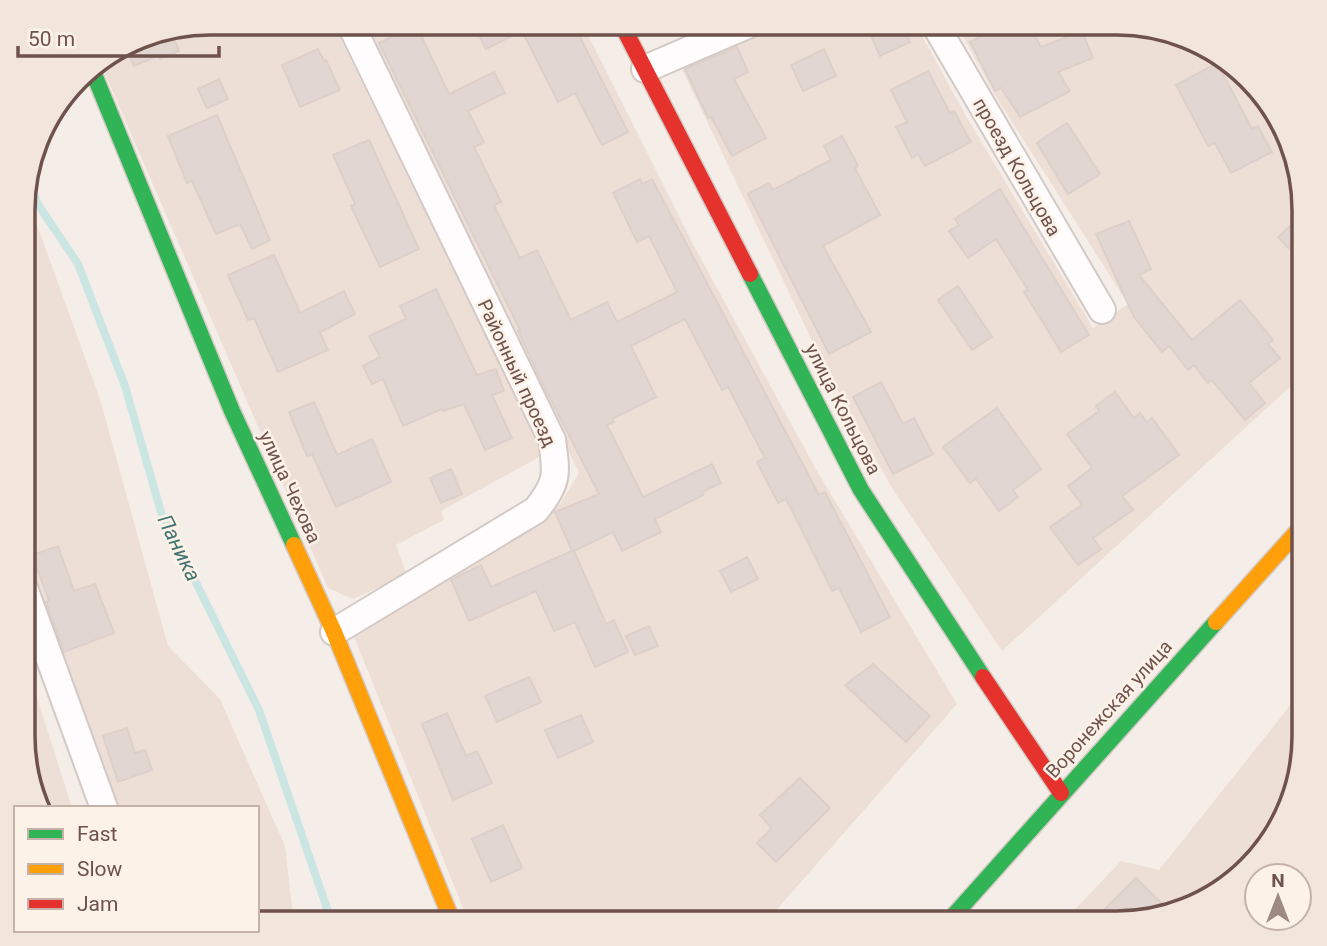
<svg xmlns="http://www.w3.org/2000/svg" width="1327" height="946" viewBox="0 0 1327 946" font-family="Roboto,sans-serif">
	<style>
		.residential { fill: #eddfd6 }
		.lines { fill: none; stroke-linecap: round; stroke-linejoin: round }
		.stream { stroke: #cbe5e2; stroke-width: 8 }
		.building { fill: #e1d6d1; stroke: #ddd0cb; stroke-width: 2 }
		.street-casing { stroke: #d3c9c5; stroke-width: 30 }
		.fast-casing { stroke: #d4c9c4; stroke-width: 19 }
		.slow-casing { stroke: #d4c9c4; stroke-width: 19 }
		.jam-casing { stroke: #d4c9c4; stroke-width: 19 }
		.street { stroke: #fefcfc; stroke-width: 26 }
		.fast { stroke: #30b455; stroke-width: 16 }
		.slow { stroke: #ff9f0a; stroke-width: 16 }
		.jam { stroke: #e5322d; stroke-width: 16 }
		.labels { text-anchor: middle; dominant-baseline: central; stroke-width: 5; stroke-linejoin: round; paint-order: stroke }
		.street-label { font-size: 19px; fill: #6f524c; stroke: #fdf2e8 }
		.water-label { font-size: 21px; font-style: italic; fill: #417373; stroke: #fdf2e8 }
		.rim { fill: none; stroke: #6f524c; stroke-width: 3.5 }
	</style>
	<rect width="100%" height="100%" fill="#f5eee8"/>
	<g class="residential">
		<path d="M210,23h123l210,432 -102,56 3,9 -48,25 11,30 -54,24 -25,-11 -228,-526 50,-29z"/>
		<path d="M366,23h216l112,223 123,225 140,233 -192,219h-296l-116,-289 207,-130 19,-31z"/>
		<path d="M660,23h33l-28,12z"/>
		<path d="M776,23h139l51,93 127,212 35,-24 -135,-212 -37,-69h173l102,39 54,65 19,71v176l-302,277 -110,-163 -65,-116 -147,-307z"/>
		<path d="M24,189l76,210 68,247 52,53 65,147 9,77h-37v-115h-142l-50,-136 -41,-117z"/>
		<path d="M24,656l48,152h-32l-16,-48z"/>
		<path d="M1304,684v64l-39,102 -66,54 -82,19h-55l59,-62 38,9 126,-158z"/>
	</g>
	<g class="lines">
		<path class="stream" d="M28,173l9,30 41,61 47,122 36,126 98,198 73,213"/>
	</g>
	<g class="building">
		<path d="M473,23h100l55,109 -26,13 -27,-52 -17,9 -36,-71 -36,18z"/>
		<path d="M865,23h36l9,19 -30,14z"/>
		<path d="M1007,23h21l13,24 41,-16 11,27 -35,14 12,19 -50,26 -19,-29 -6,3 -25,-49z"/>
		<path d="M416,25l33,69 45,-22 11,21 -37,18 16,31 -10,5 27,55 -7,3 26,53 17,-8 34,70 36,-18 10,20 60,-30 -28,-56 -12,6 -24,-49 27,-14 3,5 9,-5 167,316 6,-3 65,125 -29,15 -22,-44 -7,3 -46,-92 -8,4 -21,-41 8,-4 -37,-71 -6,3 -37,-71 -54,27 25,51 -44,22 2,3 -7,3 36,72 69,-33 9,19 -19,9 1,3 -48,24 6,13 -39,19 -9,-19 -39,19 32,73 8,-4 14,32 -33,15 -20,-45 -21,9 -18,-40 -67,30 -18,-41 30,-15 10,22 81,-36 -17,-39 44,-18 -57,-112 -24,-51 2,-1 -141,-287z"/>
		<path d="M170,29l9,22 -19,8 -2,-3 -24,10 -9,-19 25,-14z"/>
		<path d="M737,47l11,25 -14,7 32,59 -34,18 -21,-39 -3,1 -23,-49z"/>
		<path d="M318,49l6,12 2,-1 14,30 -40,17 -18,-42z"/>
		<path d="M824,49l12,27 -33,15 -12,-26z"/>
		<path d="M1217,63l35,66 6,-3 14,26 -41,21 -16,-30 -7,3 -32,-61z"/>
		<path d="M928,71l22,42 4,-2 17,31 -46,24 -7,-12 -6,4 -16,-31 11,-5 -16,-32z"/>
		<path d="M219,79l9,20 -21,9 -9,-19z"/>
		<path d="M217,115l53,125 -18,9 -12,-25 -24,10 -24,-53 -5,2 -19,-47z"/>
		<path d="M1067,123l33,51 -32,20 -31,-51z"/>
		<path d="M842,136l16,30 -3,2 25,47 -57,31 48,86 -42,22 -81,-160 21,-11 4,7 58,-30 -7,-14z"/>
		<path d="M369,140l50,109 -39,18 -29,-61 4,-2 -22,-49z"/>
		<path d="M1000,189l89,146 -28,17 -37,-60 4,-2 -32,-51 -28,19 -19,-27 10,-6 -4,-6z"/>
		<path d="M1304,213v51l-26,-27z"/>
		<path d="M1129,221l22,48 -12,6 53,65 48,-40 33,40 -5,4 12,14 -31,25 16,20 -20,17 -33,-40 -4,3 -14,-18 -6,5 -19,-24 -7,6 -28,-35 -38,-83z"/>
		<path d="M274,255l26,58 44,-22 11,23 -35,18 8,18 -50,22 -24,-54 -6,2 -20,-45z"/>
		<path d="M958,286l34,51 -20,13 -34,-50z"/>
		<path d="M436,289l41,86 19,-6 8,22 -12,4 20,43 -27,12 -21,-46 -21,7 -1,-2 -39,17 -20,-47 -11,5 -9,-18 17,-9 -11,-21 37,-17 -6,-13z"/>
		<path d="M881,382l22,42 11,-6 19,36 -40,20 -40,-77z"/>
		<path d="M1115,392l19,26 6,-5 7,9 5,-4 27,37 -57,41 11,14 -40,28 8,11 -23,16 -28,-38 32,-22 -14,-19 24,-18 -25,-34 32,-23 -3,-5z"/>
		<path d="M314,402l23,53 35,-16 19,43 -55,25 -24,-53 -5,2 -18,-44z"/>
		<path d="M997,408l44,61 -28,21 5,7 -19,14 -23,-32 -6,4 -27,-36z"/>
		<path d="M451,469l11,25 -21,9 -11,-25z"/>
		<path d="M58,546l16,45 21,-7 19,49 -50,19 -18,-50 3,-1 -17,-46z"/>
		<path d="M747,557l11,22 -27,13 -11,-21z"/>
		<path d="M649,626l9,20 -23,9 -9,-19z"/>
		<path d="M873,664l57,52 -24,26 -61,-57z"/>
		<path d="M529,677l12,25 -44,20 -12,-26z"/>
		<path d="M447,713l19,43 11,-5 15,32 -39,17 -31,-76z"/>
		<path d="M581,715l12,27 -35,16 -13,-28z"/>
		<path d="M127,728l8,25 10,-3 7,20 -34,12 -15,-46z"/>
		<path d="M800,778l30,30 -54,54 -19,-19 15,-15 -12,-13z"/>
		<path d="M503,825l19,43 -31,14 -19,-43z"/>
		<path d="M1136,878l33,33 -52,12h-26z"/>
	</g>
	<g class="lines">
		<g class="street-casing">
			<g id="street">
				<path d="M934,23l168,287"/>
				<path d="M645,69l107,-46"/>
				<path d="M24,588l80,220"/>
				<path d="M334,632l202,-122c22,-28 21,-35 16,-70l-202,-417"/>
			</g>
		</g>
		<g class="fast-casing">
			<g id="fast">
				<path d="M91,67l141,344 62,134"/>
				<path d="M750,274l111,216 122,187"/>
				<path d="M947,923l269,-301"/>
			</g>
		</g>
		<g class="slow-casing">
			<g id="slow">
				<path d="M294,545l40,87 119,291"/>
				<path d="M1216,622l88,-98"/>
			</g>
		</g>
		<g class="jam-casing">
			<g id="jam">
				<path d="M621,23l129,251"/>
				<path d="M983,677l78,116"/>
			</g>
		</g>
		<use href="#street" class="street"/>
		<use href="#fast" class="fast"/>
		<use href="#slow" class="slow"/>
		<use href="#jam" class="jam"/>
	</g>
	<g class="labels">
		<g class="street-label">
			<text transform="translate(1017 167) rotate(60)">проезд Кольцова</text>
			<text transform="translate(517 373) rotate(65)">Районный проезд</text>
			<text transform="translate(843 409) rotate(63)">улица Кольцова</text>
			<text transform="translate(290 487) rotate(65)">улица Чехова</text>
			<text transform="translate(1109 709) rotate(-48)">Воронежская улица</text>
		</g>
		<g class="water-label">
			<text transform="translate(179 548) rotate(64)">Паника</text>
		</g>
	</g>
	<path d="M0 0H1327V946H0ZM210 35H1117A175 175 0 0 1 1292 210V736A175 175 0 0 1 1117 911H210A175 175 0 0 1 35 736V210A175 175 0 0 1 210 35Z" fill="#f2e5dc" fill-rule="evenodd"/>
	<path class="rim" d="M210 35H1117A175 175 0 0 1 1292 210V736A175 175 0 0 1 1117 911H210A175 175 0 0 1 35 736V210A175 175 0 0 1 210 35Z"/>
	<rect x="14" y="806" width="245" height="126" fill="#fdf2e8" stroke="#c4b2aa" stroke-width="2"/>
	<rect x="28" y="829" width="35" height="10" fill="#30b455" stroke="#c4b2aa" stroke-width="2"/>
	<text x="77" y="841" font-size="21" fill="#6f524c">Fast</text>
	<rect x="28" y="864" width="35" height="10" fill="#ff9f0a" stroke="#c4b2aa" stroke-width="2"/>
	<text x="77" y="876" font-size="21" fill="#6f524c">Slow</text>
	<rect x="28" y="899" width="35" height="10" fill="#e5322d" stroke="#c4b2aa" stroke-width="2"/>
	<text x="77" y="911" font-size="21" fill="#6f524c">Jam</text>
	<g transform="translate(1278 897)"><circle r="33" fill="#fdf2e8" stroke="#c4b2aa" stroke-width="2"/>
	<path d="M0-5L12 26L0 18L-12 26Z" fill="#9e8983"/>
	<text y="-10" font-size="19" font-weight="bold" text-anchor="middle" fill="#6f524c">N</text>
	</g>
	<path d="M18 46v10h201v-10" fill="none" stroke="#6f524c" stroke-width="3.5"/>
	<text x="28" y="46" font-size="21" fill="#6f524c" stroke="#fdf2e8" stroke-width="5" paint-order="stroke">50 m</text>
</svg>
